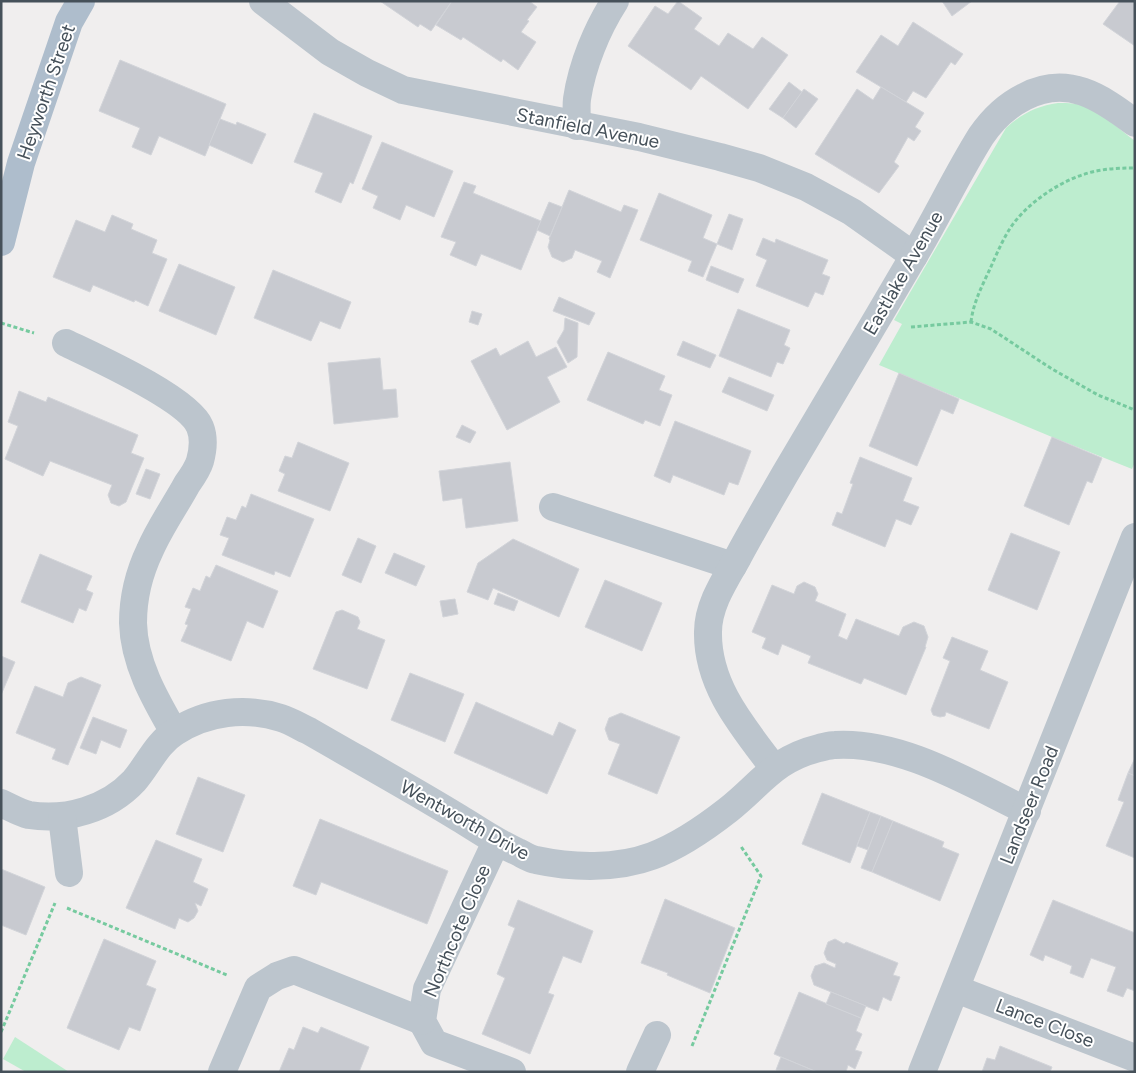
<svg xmlns="http://www.w3.org/2000/svg" width="1136" height="1073" viewBox="0 0 1136 1073" font-family="Figtree,sans-serif">
	<style>
		.green { fill: #bdedcf }
		.building { fill: #c8cad0; stroke: #d2d4d9 }
		.lines { fill: none; stroke-linecap: round; stroke-linejoin: round }
		.path { stroke: #76ca9f; stroke-width: 3; stroke-dasharray: 4 2.5; stroke-linecap: butt }
		.minor { stroke: #bcc5cd; stroke-width: 28 }
		.primary { stroke: #aebdcc; stroke-width: 28 }
		.labels { text-anchor: middle; dominant-baseline: central; stroke-width: 4; stroke-linejoin: round; paint-order: stroke }
		.street-label { font-size: 19px; fill: #46515a; stroke: #fff }
	</style>
	<rect width="100%" height="100%" fill="#f0eeee"/>
	<g class="green">
		<path d="M1058,103c10,0 22,0 31,5 17,8 31,22 46,33v321l-3,7 -80,-32 -173,-72 23,-41 -8,-4 112,-192c15,-14 31,-22 52,-25z"/>
		<path d="M15,1037l54,35h-43l-23,-13z"/>
	</g>
	<g class="building">
		<path d="M380,1h72l-21,30 -11,-7 -2,3z"/>
		<path d="M452,1h77l8,6 -10,13 2,1 -8,11 15,10 -18,28 -15,-11 -2,3 -38,-25 -2,3 -25,-15z"/>
		<path d="M678,1l24,17 -8,11 25,17 9,-13 25,16 9,-12 26,18 -40,54 -47,-33 -10,14 -63,-44 27,-40 13,8z"/>
		<path d="M942,1h30l-20,15z"/>
		<path d="M1120,1h15v45l-32,-22z"/>
		<path d="M913,22l50,32 -8,11 -4,-3 -25,36 -13,-7 -7,11 -50,-30 25,-37 17,11z"/>
		<path d="M120,60l106,44 -21,52 -46,-20 -8,19 -19,-8 8,-19 -41,-17z"/>
		<path d="M789,82l13,10 -19,26 -14,-9z"/>
		<path d="M881,87l43,26 -9,14 6,4 -7,10 -6,-4 -14,25 5,4 -20,27 -64,-39 42,-65 16,11z"/>
		<path d="M804,89l14,10 -22,29 -13,-10z"/>
		<path d="M314,113l58,23 -19,48 -3,-2 -9,21 -26,-11 8,-19 -29,-11z"/>
		<path d="M220,119l16,6 1,-3 29,12 -14,30 -43,-19z"/>
		<path d="M382,142l71,29 -19,46 -28,-12 -6,15 -27,-12 5,-12 -16,-7z"/>
		<path d="M464,182l12,4 -3,7 68,28 -20,49 -40,-16 -5,12 -26,-11 6,-13 -15,-5z"/>
		<path d="M569,190l52,22 3,-7 14,5 -28,68 -13,-6 5,-11 -27,-11 -3,8 -9,4 -11,-5 -4,-10 2,-7 -1,-1z"/>
		<path d="M659,193l53,22 -9,23 14,6 -14,33 -15,-6 4,-10 -52,-21z"/>
		<path d="M549,202l13,5 -12,29 -13,-6z"/>
		<path d="M729,214l14,5 -11,31 -15,-6z"/>
		<path d="M112,215l21,9 -2,5 26,11 -5,13 15,6 -19,47 -13,-6 -1,2 -41,-17 -3,7 -37,-15 23,-57 29,12z"/>
		<path d="M763,238l12,5 1,-4 52,21 -6,14 8,3 -7,18 -8,-3 -7,15 -52,-21 11,-26 -11,-5z"/>
		<path d="M179,264l56,23 -19,48 -57,-24z"/>
		<path d="M711,266l33,13 -6,14 -32,-13z"/>
		<path d="M273,270l78,32 -11,27 -20,-8 -9,20 -57,-23z"/>
		<path d="M559,297l36,16 -6,12 -36,-14z"/>
		<path d="M738,309l52,21 -6,15 6,3 -7,16 -6,-2 -6,15 -52,-21z"/>
		<path d="M472,311l10,3 -4,11 -9,-3z"/>
		<path d="M565,318l13,5 -1,34 -9,6 -11,-21 7,-12z"/>
		<path d="M528,341l8,16 20,-10 11,20 -20,10 13,25 -53,28 -36,-69 25,-13 4,8z"/>
		<path d="M683,341l33,14 -6,13 -33,-13z"/>
		<path d="M608,352l57,24 -6,14 13,5 -12,31 -15,-6 -2,4 -56,-24z"/>
		<path d="M380,358l3,32 13,-1 2,28 -64,7 -6,-61z"/>
		<path d="M899,373l60,26 -6,15 -12,-5 -24,57 -48,-20z"/>
		<path d="M729,377l45,18 -7,16 -45,-19z"/>
		<path d="M19,391l27,11 2,-5 90,38 -7,18 13,5 -18,44 -7,4 -8,-3 -3,-8 4,-10 -62,-24 -7,15 -38,-17 13,-33 -10,-4z"/>
		<path d="M675,421l76,30 -13,34 -9,-3 -5,13 -51,-20 -3,8 -16,-7z"/>
		<path d="M462,425l14,7 -6,11 -14,-6z"/>
		<path d="M1052,437l50,21 -10,25 -5,-2 -18,44 -45,-19z"/>
		<path d="M298,442l51,21 -19,48 -52,-20 7,-17 -6,-3 6,-15 7,2z"/>
		<path d="M860,457l52,21 -9,23 16,6 -8,18 -15,-6 -11,28 -53,-22 5,-13 5,2 11,-30 -3,-1z"/>
		<path d="M510,462l8,59 -52,7 -4,-30 -19,3 -4,-30z"/>
		<path d="M146,469l14,5 -10,25 -14,-5z"/>
		<path d="M251,494l63,25 -24,58 -15,-6 -1,4 -52,-20 7,-17 -9,-3 7,-18 9,3 6,-14 4,2z"/>
		<path d="M1011,533l49,19 -23,58 -49,-20z"/>
		<path d="M358,538l18,8 -15,37 -19,-8z"/>
		<path d="M513,539l66,30 -20,48 -66,-29 -5,12 -21,-8 11,-29z"/>
		<path d="M394,553l31,13 -9,20 -31,-13z"/>
		<path d="M40,554l52,22 -6,14 7,3 -7,18 -7,-3 -6,15 -52,-21z"/>
		<path d="M216,565l62,26 -15,37 -16,-7 -16,40 -50,-20 7,-16 -3,-1 6,-15 -6,-2 8,-19 7,3 6,-15 4,2z"/>
		<path d="M605,580l57,23 -20,48 -57,-24z"/>
		<path d="M804,582l11,5 3,7 -3,7 31,13 -8,22 9,4 9,-21 43,17 4,-9 11,-5 10,4 4,11 -3,10h1l-20,48 -42,-17 -3,6 -53,-21 3,-7 -29,-12 -4,11 -16,-7 4,-10 -14,-6 20,-47 22,9 3,-8z"/>
		<path d="M498,593l20,8 -4,10 -20,-7z"/>
		<path d="M455,599l3,15 -15,3 -3,-16z"/>
		<path d="M342,610l16,7 2,5 -3,7 28,11 -18,49 -54,-20 23,-57z"/>
		<path d="M952,637l36,14 -8,19 28,12 -19,47 -43,-17 -1,4 -5,1 -7,-2 -2,-5 19,-49 -7,-3z"/>
		<path d="M1,656l14,6 -14,33z"/>
		<path d="M410,673l54,21 -19,48 -54,-22z"/>
		<path d="M81,677l20,8 -33,80 -16,-6 4,-10 -40,-16 19,-47 28,11 5,-14z"/>
		<path d="M476,702l77,34 6,-14 17,8 -29,64 -93,-41z"/>
		<path d="M621,713l59,24 -23,57 -49,-20 12,-30 -11,-4 -4,-11 4,-11z"/>
		<path d="M93,717l34,13 -7,18 -19,-8 -5,14 -16,-6z"/>
		<path d="M1135,758v18l-7,-3z"/>
		<path d="M1128,773l7,3v82l-29,-12 18,-44 -6,-2z"/>
		<path d="M198,777l47,18 -22,57 -47,-18z"/>
		<path d="M822,793l48,19 -20,51 -48,-19z"/>
		<path d="M870,812l11,4 -13,34 -11,-4z"/>
		<path d="M881,816l12,5 -21,51 -11,-4z"/>
		<path d="M320,819l128,52 -21,53 -106,-42 -5,13 -23,-9z"/>
		<path d="M893,821l51,21 -2,5 17,7 -19,47 -68,-29z"/>
		<path d="M156,840l46,19 -9,23 15,7 -7,17 -6,-3 3,8 -4,7 -6,4 -9,-4 -4,11 -49,-21z"/>
		<path d="M1,869l44,18 -19,48 -25,-10z"/>
		<path d="M665,899l70,29 -25,65 -43,-18 1,-2 -27,-10z"/>
		<path d="M518,900l75,31 -12,32 -18,-7 -15,37 6,2 -24,59 -48,-20 23,-56 -8,-4 18,-46 -7,-3z"/>
		<path d="M1053,900l82,33v58l-8,-3 -4,9 -16,-6 9,-24 -25,-9 -8,20 -13,-5 2,-7 -27,-11 -2,6 -13,-6z"/>
		<path d="M104,939l52,22 -10,24 10,4 -16,42 -11,-4 -10,23 -52,-22z"/>
		<path d="M835,939l9,5 2,-2 52,21 -5,12 7,2 -9,24 -8,-4 -5,14 -64,-26 -3,-9 4,-10 9,-3 11,5 1,-4 -9,-4 -3,-7 4,-11z"/>
		<path d="M799,992l62,26 -5,13 6,3 -7,16 7,2 -7,17 -7,-4 -2,7h-29l-43,-18z"/>
		<path d="M831,992l35,14 -5,12 -35,-14z"/>
		<path d="M303,1027l15,6 3,-6 48,20 -10,25h-80l10,-24 5,2z"/>
		<path d="M1000,1046l52,21 -2,5h-68l5,-14 8,2z"/>
		<path d="M781,1057l36,15 -41,-2z"/>
	</g>
	<g class="lines">
		<g class="path">
			<path d="M971,322c2,-18 10,-34 18,-51 6,-13 12,-28 20,-41 15,-24 46,-46 73,-55 16,-6 35,-7 53,-7"/>
			<path d="M1,323l33,10"/>
			<path d="M911,327l60,-5 20,7 61,40 46,26 37,15"/>
			<path d="M67,908l160,67"/>
			<path d="M1,1032l54,-129"/>
			<path d="M692,1046l69,-170 -21,-31"/>
		</g>
		<g class="minor">
			<path d="M263,1l67,51 37,21 36,17 236,47 81,20 39,11 47,19 46,25 62,44"/>
			<path d="M577,126c0,-9 -1,-19 0,-27 5,-34 20,-70 38,-98"/>
			<path d="M66,343c29,14 123,56 134,84 4,10 3,23 0,34 -2,7 -8,16 -13,23 -12,22 -27,43 -37,66 -11,23 -17,48 -17,73 1,40 22,76 41,109"/>
			<path d="M553,507l180,59"/>
			<path d="M774,768c-31,-41 -67,-82 -66,-136 0,-27 17,-52 30,-75 15,-28 31,-55 47,-83 42,-71 85,-143 127,-215 24,-40 44,-83 69,-123 11,-16 25,-30 43,-39 43,-23 77,0 111,26"/>
			<path d="M1,803c9,4 19,10 28,12 37,6 79,-6 105,-34 14,-16 23,-38 41,-49 32,-21 71,-25 106,-14 10,3 19,9 28,13 50,29 101,57 150,87 20,12 38,25 59,34 6,3 12,7 18,8 37,8 81,9 116,-4 27,-10 53,-28 76,-46 33,-26 46,-51 91,-62 5,-1 11,-3 16,-3 66,-4 134,38 192,66"/>
			<path d="M62,817l7,56"/>
			<path d="M496,842l-69,147 -5,32 12,22 78,29"/>
			<path d="M956,989l179,69"/>
			<path d="M222,1072l36,-84 19,-12 17,-6 128,51"/>
			<path d="M640,1072l17,-37"/>
			<path d="M922,1072l213,-535"/>
		</g>
		<path class="primary" d="M1,242l20,-79 48,-141 12,-21"/>
	</g>
	<g class="labels">
		<g class="street-label">
			<text transform="translate(46 92) rotate(-71)">Heyworth Street</text>
			<text transform="translate(588 128) rotate(11)">Stanfield Avenue</text>
			<text transform="translate(903 273) rotate(-60)">Eastlake Avenue</text>
			<text transform="translate(1029 805) rotate(-68)">Landseer Road</text>
			<text transform="translate(465 820) rotate(29)">Wentworth Drive</text>
			<text transform="translate(457 931) rotate(-67)">Northcote Close</text>
			<text transform="translate(1045 1023) rotate(21)">Lance Close</text>
		</g>
	</g>
	<rect width="1136" height="1073" fill="none" stroke="#46515a" stroke-width="5"/>
</svg>
